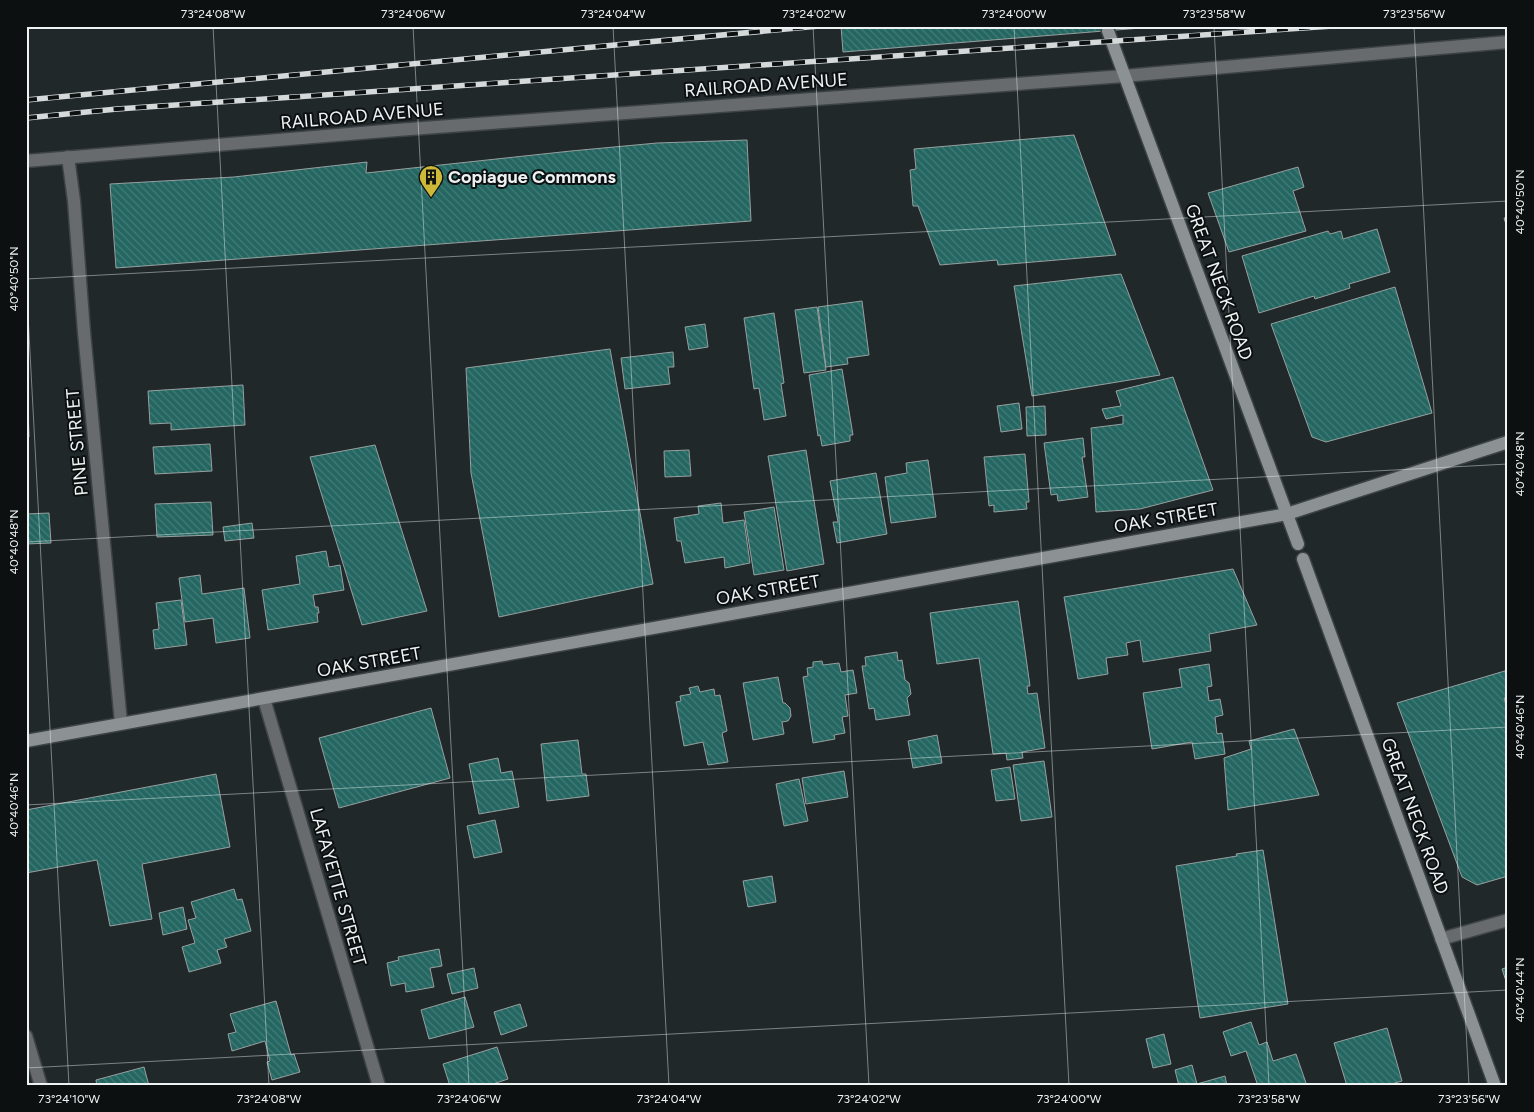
<svg xmlns="http://www.w3.org/2000/svg" width="1534" height="1112" viewBox="0 0 1534 1112" font-family="Figtree,sans-serif">
	<style>
		.building { fill: url(#building-back-hatch); stroke: #96a09f }
		.lines { fill: none; stroke-linecap: round; stroke-linejoin: round }
		.minor-casing { stroke: #3e4446; stroke-width: 15 }
		.secondary-casing { stroke: #3e4446; stroke-width: 15 }
		.minor { stroke: #676b6d; stroke-width: 12 }
		.secondary { stroke: #8c9194; stroke-width: 12 }
		.rail-casing { stroke: #d4d9da; stroke-width: 5.5 }
		.rail { stroke: #0d1011; stroke-width: 4; stroke-dasharray: 11; stroke-linecap: butt }
		.ticks { fill: none; stroke: #edf2f3; stroke-width: 1; stroke-opacity: 0.45 }
		.labels { text-anchor: middle; dominant-baseline: central; stroke-width: 4; stroke-linejoin: round; paint-order: stroke }
		.street-label { font-size: 18px; fill: #edf2f3; stroke: #0d1011 }
		.poi-label { font-size: 18px; font-weight: bold; fill: #edf2f3; stroke: #0d1011; text-anchor: start }
		.neatline { fill: none; stroke: #edf2f3; stroke-width: 2 }
		.ticks-label { font-size: 12px; text-anchor: middle; fill: #edf2f3 }
	</style>
	<defs>
		<pattern id="building-back-hatch" width="6" height="6" patternUnits="userSpaceOnUse" patternTransform="scale(1.25)"><rect width="6" height="6" fill="#246661"/><path d="M-1 5l2 2M0 0l6 6M5-1l2 2" fill="none" stroke="#447c78"/></pattern>
	</defs>
	<rect width="100%" height="100%" fill="#21282a"/>
	<g class="building">
		<path d="M841,26h325l-323,26z"/>
		<path d="M1074,135l42,120 -118,10 -1,-5 -57,5 -22,-59h-5l-3,-36 6,-1 -2,-20z"/>
		<path d="M747,140l4,81 -635,47 -6,-84 124,-7 133,-15 -1,11 205,-22 86,-8z"/>
		<path d="M1298,167l6,20 -11,4 13,40 -77,21 -21,-59z"/>
		<path d="M1508,217v14l-4,-13z"/>
		<path d="M1377,229l13,43 -41,12 1,4 -35,11 -1,-3 -55,17 -17,-57 86,-25 2,3 11,-3 2,8z"/>
		<path d="M1121,274l39,101 -128,21 -18,-110z"/>
		<path d="M1395,287l37,126 -106,29 -14,-5 -41,-113z"/>
		<path d="M862,301l7,54 -22,3 1,6 -22,3 -8,-60z"/>
		<path d="M817,307l9,63 -22,3 -9,-63z"/>
		<path d="M774,313l10,70 -3,1 5,32 -22,4 -5,-32 -5,1 -10,-71z"/>
		<path d="M705,324l3,23 -19,3 -4,-23z"/>
		<path d="M610,349l43,235 -154,33 -28,-144 -5,-105z"/>
		<path d="M673,352l1,15h-6l2,17 -45,5 -4,-31z"/>
		<path d="M842,369l11,66h-3v6l-28,5 -2,-11 -2,1 -9,-61z"/>
		<path d="M1173,377l40,113 -73,19 -44,3 -5,-84 32,-4v-9l-17,4 -4,-10 19,-3 -5,-15z"/>
		<path d="M243,385l2,40 -74,5v-7l-21,1 -2,-33z"/>
		<path d="M1019,403l3,26 -21,3 -4,-26z"/>
		<path d="M26,406h2l1,31h-3z"/>
		<path d="M1045,406l1,29 -19,1 -1,-29z"/>
		<path d="M1083,438l2,19h-3l6,40 -30,4 -1,-7 -6,1 -7,-52z"/>
		<path d="M210,444l2,27 -57,3 -2,-27z"/>
		<path d="M375,445l52,166 -65,14 -52,-168z"/>
		<path d="M689,450l2,26 -26,1 -1,-26z"/>
		<path d="M806,450l18,114 -37,7 -19,-115z"/>
		<path d="M1025,454l4,48h-3l1,7 -33,3v-7l-5,1 -5,-49z"/>
		<path d="M928,460l8,57 -45,6 -6,-46 22,-4 -1,-10z"/>
		<path d="M876,473l11,61 -50,9 -4,-21h5l-8,-41z"/>
		<path d="M211,502l2,33 -56,2 -2,-33z"/>
		<path d="M721,503l2,20 21,-3 6,43 -25,5 -1,-11 -39,6 -4,-22h-4l-3,-23 25,-4 -1,-8z"/>
		<path d="M774,507l10,63 -30,5 -10,-63z"/>
		<path d="M49,513l2,30 -25,1v-30z"/>
		<path d="M252,523l2,15 -29,3 -2,-14z"/>
		<path d="M326,551l3,16 11,-2 4,25 -31,5 2,12h3l1,6h-2l1,9 -50,8 -6,-40 38,-6 -4,-28z"/>
		<path d="M1233,569l24,56 -48,9 2,17 -68,11 -3,-22 -14,3 2,12 -22,3 2,16 -30,5 -14,-82z"/>
		<path d="M200,575l2,19 42,-6 6,50 -34,5 -3,-25 -28,4 -6,-44z"/>
		<path d="M181,600l6,45 -32,4 -2,-19 6,-1 -3,-26z"/>
		<path d="M1018,601l12,85h-3l1,8 9,-1 8,55 -23,4 1,6 -16,2 -1,-7 -13,1 -14,-96 -42,6 -7,-51z"/>
		<path d="M897,652l1,9 4,-1 3,20 4,3 2,11 -4,4 3,17 -34,5 -2,-12 -5,1 -7,-43h4l-1,-9z"/>
		<path d="M822,661l1,4 16,-2 2,9 12,-2 4,23 -12,2 3,21 -6,1 3,16 -11,2 1,4 -22,4 -10,-66 5,-1 -1,-8 6,-1v-5z"/>
		<path d="M1209,664l3,22 -5,1 2,14 11,-2 3,16 -8,2 2,17 5,-1 3,21 -30,5 -3,-17 -40,7 -9,-56 39,-6 -3,-18z"/>
		<path d="M1508,670v27l-4,1 4,13v165l-31,9 -15,-8 -65,-174z"/>
		<path d="M778,677l5,26h2l5,5 1,8 -3,5 -6,1 2,12 -31,6 -10,-57z"/>
		<path d="M698,686l2,6 14,-3 1,7 5,-1 7,36 -5,2 6,29 -20,3 -5,-23 -19,4 -8,-44 5,-1 -1,-5 11,-2 -2,-6z"/>
		<path d="M431,708l19,70 -111,30 -20,-70z"/>
		<path d="M1294,729l25,66 -91,15 -4,-52 27,-9 -2,-8z"/>
		<path d="M937,735l5,28 -29,5 -5,-27z"/>
		<path d="M578,740l4,34h4l3,22 -42,5 -6,-57z"/>
		<path d="M498,758l3,15 11,-2 7,36 -40,7 -10,-50z"/>
		<path d="M1044,761l8,56 -31,4 -8,-56z"/>
		<path d="M1010,767l5,32 -19,2 -5,-31z"/>
		<path d="M844,771l4,26 -42,7 -4,-26z"/>
		<path d="M216,774l14,73 -88,17 10,55 -42,7 -13,-66 -71,13v-63z"/>
		<path d="M799,779l9,42 -24,5 -8,-42z"/>
		<path d="M495,820l7,32 -28,6 -7,-32z"/>
		<path d="M1263,850l25,154 -88,14 -24,-152 61,-10 -1,-2z"/>
		<path d="M772,876l4,26 -28,5 -5,-26z"/>
		<path d="M234,889l3,11 5,-1 9,32 -27,8 3,8 -10,3 4,13 -32,9 -7,-25 13,-4 -7,-23 8,-2 -5,-16z"/>
		<path d="M183,907l4,22 -24,6 -4,-22z"/>
		<path d="M439,949l3,17 -12,2 4,19 -28,5 -1,-9 -14,3 -4,-23 12,-3 -1,-3z"/>
		<path d="M1508,967v20l-6,-18z"/>
		<path d="M474,968l4,20 -26,6 -5,-20z"/>
		<path d="M465,997l9,30 -45,12 -8,-29z"/>
		<path d="M276,1001l15,54 3,-1 6,18 -28,8 -5,-18 3,-1 -5,-20 -33,10 -4,-17 8,-2 -6,-18z"/>
		<path d="M520,1004l7,22 -26,9 -7,-23z"/>
		<path d="M1251,1022l8,23 8,-3 6,19 23,-7 11,32h-49l-12,-35 -15,5 -8,-24z"/>
		<path d="M1387,1028l15,53 -18,5h-37l-13,-43z"/>
		<path d="M1164,1034l7,30 -18,4 -7,-29z"/>
		<path d="M497,1047l11,32 -21,7h-37l-7,-22z"/>
		<path d="M1192,1065l5,19 28,-8 2,10h-48l-4,-16z"/>
		<path d="M144,1067l5,19h-52l-1,-6z"/>
	</g>
	<g class="lines">
		<g class="minor-casing">
			<g id="minor">
				<path d="M68,157l6,44 10,131 37,391"/>
				<path d="M26,161l371,-31 727,-54 384,-34"/>
				<path d="M264,699l115,387"/>
				<path d="M1441,939l67,-19"/>
				<path d="M26,1036l15,50"/>
			</g>
		</g>
		<g class="secondary-casing">
			<g id="secondary">
				<path d="M1108,31l190,513"/>
				<path d="M1303,559l192,527"/>
				<path d="M26,741l1261,-227 221,-72"/>
			</g>
		</g>
		<use href="#minor" class="minor"/>
		<use href="#secondary" class="secondary"/>
		<g class="rail-casing">
			<g id="rail">
				<path d="M26,100l793,-74"/>
				<path d="M26,118l91,-9 1216,-83"/>
			</g>
		</g>
		<use href="#rail" class="rail"/>
	</g>
	<path class="ticks" d="M213,26l56,1060M413,26l56,1060M613,26l56,1060M813,26l56,1060M1014,26l55,1060M1214,26l55,1060M1414,26l55,1060M26,277l43,809M26,279l1482,-78M26,542l1482,-78M26,805l1482,-78M26,1068l1482,-78"/>
	<defs>
		<g id="building-pin" transform="scale(1.25)"><path d="M0 17L-7.5 6A9.5 9.5 0 1 1 7.5 6Z" fill="#ceb837" stroke="#0d1011"/><path d="M-4-6H4V6H1V3H-1V6H-4ZM-2.5-4.3h1.7v1.8h-1.7ZM.8-4.3h1.7v1.8H.8ZM-2.5-1h1.7V.8h-1.7ZM.8-1h1.7V.8H.8Z" fill="#111"/></g>
	</defs>
	<g fill-rule="evenodd">
		<use href="#building-pin" x="431" y="177"/>
	</g>
	<g class="labels">
		<g class="street-label">
			<text transform="translate(766 85) rotate(-4)">RAILROAD AVENUE</text>
			<text transform="translate(362 116) rotate(-5)">RAILROAD AVENUE</text>
			<text transform="translate(1219 282) rotate(70)">GREAT NECK ROAD</text>
			<text transform="translate(77 442) rotate(-95)">PINE STREET</text>
			<text transform="translate(1166 518) rotate(-10)">OAK STREET</text>
			<text transform="translate(768 590) rotate(-10)">OAK STREET</text>
			<text transform="translate(369 662) rotate(-10)">OAK STREET</text>
			<text transform="translate(1415 816) rotate(70)">GREAT NECK ROAD</text>
			<text transform="translate(338 887) rotate(74)">LAFAYETTE STREET</text>
		</g>
		<g class="poi-label">
			<text x="448" y="177">Copiague Commons</text>
		</g>
	</g>
	<rect width="1534" height="1112" fill="none" stroke="#0d1011" stroke-width="55"/>
	<rect x="28" y="28" width="1478" height="1056" class="neatline"/>
	<g class="ticks-label">
		<text x="213" y="18">73°24'08"W</text>
		<text x="413" y="18">73°24'06"W</text>
		<text x="613" y="18">73°24'04"W</text>
		<text x="814" y="18">73°24'02"W</text>
		<text x="1014" y="18">73°24'00"W</text>
		<text x="1214" y="18">73°23'58"W</text>
		<text x="1414" y="18">73°23'56"W</text>
		<text transform="translate(1520 202) rotate(-90)" y="4">40°40'50"N</text>
		<text transform="translate(14 279) rotate(-90)" y="4">40°40'50"N</text>
		<text transform="translate(1520 464) rotate(-90)" y="4">40°40'48"N</text>
		<text transform="translate(14 542) rotate(-90)" y="4">40°40'48"N</text>
		<text transform="translate(1520 727) rotate(-90)" y="4">40°40'46"N</text>
		<text transform="translate(14 805) rotate(-90)" y="4">40°40'46"N</text>
		<text transform="translate(1520 990) rotate(-90)" y="4">40°40'44"N</text>
		<text x="69" y="1103">73°24'10"W</text>
		<text x="269" y="1103">73°24'08"W</text>
		<text x="469" y="1103">73°24'06"W</text>
		<text x="669" y="1103">73°24'04"W</text>
		<text x="869" y="1103">73°24'02"W</text>
		<text x="1069" y="1103">73°24'00"W</text>
		<text x="1269" y="1103">73°23'58"W</text>
		<text x="1469" y="1103">73°23'56"W</text>
	</g>
</svg>
